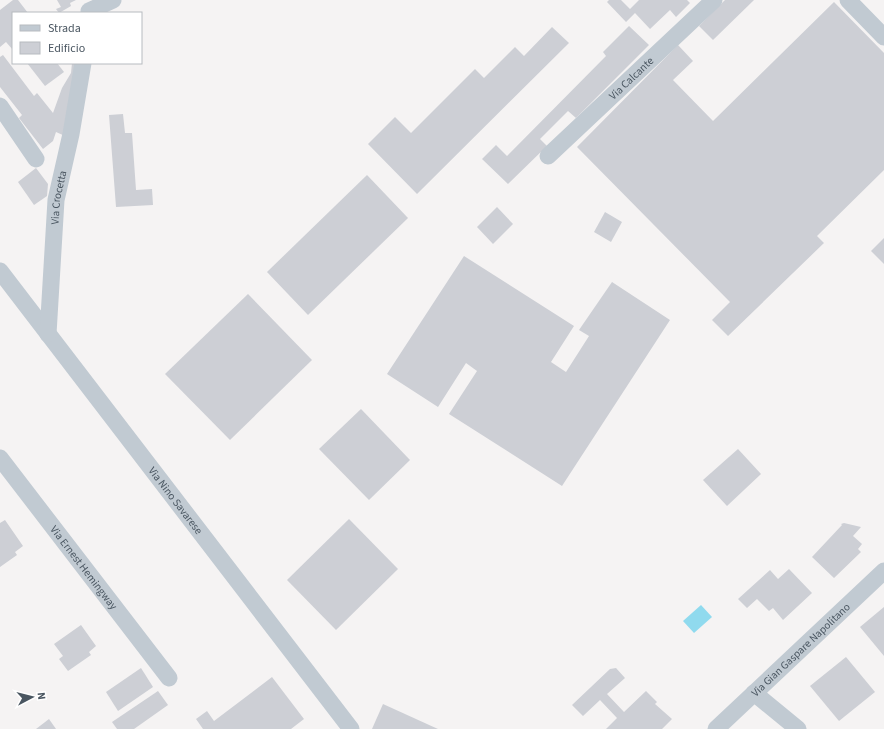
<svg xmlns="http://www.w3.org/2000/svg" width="884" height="729" viewBox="0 0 884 729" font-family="'Source Sans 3',sans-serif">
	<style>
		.water { fill: #90daee }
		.building { fill: #cdcfd5 }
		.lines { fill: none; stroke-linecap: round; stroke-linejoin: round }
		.minor { stroke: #c1cad2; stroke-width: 17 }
		.labels { text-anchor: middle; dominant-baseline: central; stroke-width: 3.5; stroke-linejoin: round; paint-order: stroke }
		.street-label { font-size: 11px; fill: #4a5661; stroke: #fff }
	</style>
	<rect width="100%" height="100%" fill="#f5f3f3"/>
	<path class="water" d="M701,605l11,12 -18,16 -11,-12z"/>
	<g class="building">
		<path d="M13,0h5l10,13h-15v37l-7,-8 -6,5v-37z"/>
		<path d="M57,0h19l-6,3 1,3 -12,7 -3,-4 5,-2z"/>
		<path d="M609,0h12l9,9 9,-9h48l3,3 -14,14 -6,-7 -20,19 -15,-16 -9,9 -19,-20z"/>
		<path d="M725,0h29l-41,40 -14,-14z"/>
		<path d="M834,2l50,51v117l-67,66 7,7 -96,93 -16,-16 18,-18 -153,-155 101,-102 15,16 -20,19 40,41z"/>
		<path d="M629,26l20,19 -73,73 -8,-7 -28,28 7,7 -39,38 -26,-25 14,-14 11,11 99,-100 -3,-4z"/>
		<path d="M552,27l17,16 -152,151 -49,-50 27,-27 16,16 64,-64 9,9 31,-31 9,9z"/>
		<path d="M3,55l31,41 3,-3 16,20 9,-25 9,-15 1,-10h8l-15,73 -9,-4 -3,9 -10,8 -24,-31 3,-3 -22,-28v-30z"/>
		<path d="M27,63h30l7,9 -19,14z"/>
		<path d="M123,114l2,19h7l4,57 16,-1 1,16 -37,2 -7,-92z"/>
		<path d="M36,168l12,16 -1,12 -13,9 -16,-23z"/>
		<path d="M367,175l41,43 -100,97 -41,-43z"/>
		<path d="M497,207l16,17 -20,20 -16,-17z"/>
		<path d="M605,212l17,10 -11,20 -17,-10z"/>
		<path d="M884,238v26l-13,-13z"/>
		<path d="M464,256l110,70 -23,36 15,10 23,-36 -10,-6 33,-48 58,38 -108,166 -113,-72 28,-43 -11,-8 -28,44 -51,-33z"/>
		<path d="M248,294l64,66 -82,80 -65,-66z"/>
		<path d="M361,409l49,51 -41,40 -50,-51z"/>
		<path d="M738,449l23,25 -34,32 -24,-26z"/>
		<path d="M349,519l49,50 -62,61 -49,-50z"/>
		<path d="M5,520l18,26 -8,6 2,3 -17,12v-44z"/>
		<path d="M844,523l17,4 -8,9 9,8 -4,5 3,3 -27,26 -22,-21 30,-32 -1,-1z"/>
		<path d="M789,569l23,24 -29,27 -10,-12 -4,3 -12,-12 -10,9 -9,-9 32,-29 8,9z"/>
		<path d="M884,607v49l-24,-29z"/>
		<path d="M81,625l15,21 -7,6 2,3 -23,16 -9,-12 4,-3 -9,-12z"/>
		<path d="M846,657l29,35 -36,29 -29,-35z"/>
		<path d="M141,668l12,19 -35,24 -12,-19z"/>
		<path d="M616,668l9,10 -18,16 17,18 22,-21 11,11 -2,2 17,15 -10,10h-56l11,-11 -17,-18 -17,16 -11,-11 38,-36z"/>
		<path d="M272,677l32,42 -13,10h-88l-7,-10 11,-8 7,10z"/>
		<path d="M158,691l10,14 -34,24h-17l-5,-7z"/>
		<path d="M383,704l55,25h-66z"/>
		<path d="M49,719l7,10h-20z"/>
	</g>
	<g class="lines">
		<g class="minor">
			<path d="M848,0l36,37"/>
			<path d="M89,11l24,-11"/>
			<path d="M0,106l36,53"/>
			<path id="s1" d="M548,156l166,-156"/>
			<path id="s2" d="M0,271l351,458"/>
			<path id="s3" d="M48,334l8,-134 15,-66 12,-71"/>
			<path id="s4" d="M0,458l169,220"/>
			<path d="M754,693l44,36"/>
			<path id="s5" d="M716,729l168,-158"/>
		</g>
	</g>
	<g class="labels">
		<g class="street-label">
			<text stroke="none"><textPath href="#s1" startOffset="114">Via Calcante</textPath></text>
			<text stroke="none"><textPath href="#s3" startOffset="137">Via Crocetta</textPath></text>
			<text stroke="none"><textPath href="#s2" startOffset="289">Via Nino Savarese</textPath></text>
			<text stroke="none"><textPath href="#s4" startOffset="138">Via Ernest Hemingway</textPath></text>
			<text stroke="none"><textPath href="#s5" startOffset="116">Via Gian Gaspare Napolitano</textPath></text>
		</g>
	</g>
	<rect x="12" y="12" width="130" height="52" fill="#ffffff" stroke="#b7bbc0"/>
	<rect x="20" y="25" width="20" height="6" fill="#c1cad2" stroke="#b7bbc0"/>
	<text x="48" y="32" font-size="12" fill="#4a5661">Strada</text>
	<rect x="20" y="42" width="20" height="12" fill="#cdcfd5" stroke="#b7bbc0"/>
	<text x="48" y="52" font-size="12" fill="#4a5661">Edificio</text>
	<g transform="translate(32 697) rotate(83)" stroke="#ffffff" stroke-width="3" paint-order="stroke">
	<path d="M0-3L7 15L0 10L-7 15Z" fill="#4a5661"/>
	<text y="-6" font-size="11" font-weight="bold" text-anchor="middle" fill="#4a5661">N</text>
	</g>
</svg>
